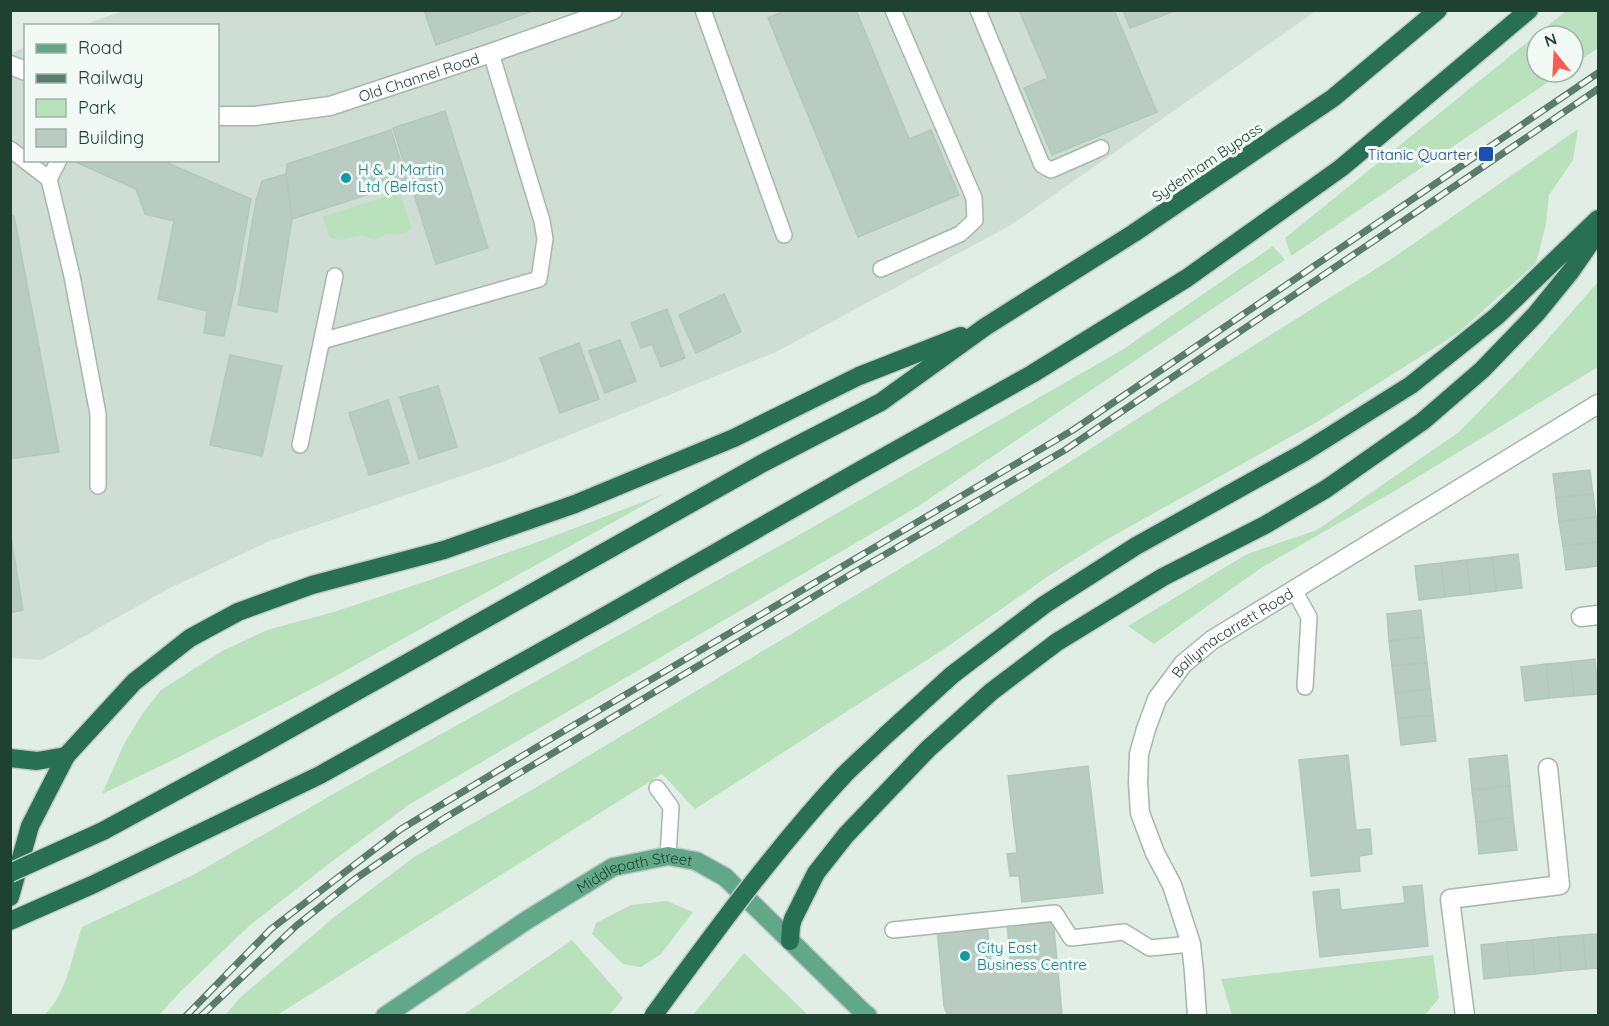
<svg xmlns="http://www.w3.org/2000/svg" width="1609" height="1026" viewBox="0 0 1609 1026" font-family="Quicksand,sans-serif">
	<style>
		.built { fill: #cfded5 }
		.green { fill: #b8e1bc }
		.building { fill: #b9ccc1; stroke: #b3c8bc; stroke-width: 1.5 }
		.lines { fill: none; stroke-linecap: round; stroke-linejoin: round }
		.lane-casing { stroke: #a3b7ac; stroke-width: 18 }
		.street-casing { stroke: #a3b7ac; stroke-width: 21 }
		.primary-casing { stroke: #c0cac6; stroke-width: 21 }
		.highway-casing { stroke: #c0cac6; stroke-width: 21 }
		.lane { stroke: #fff; stroke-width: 15 }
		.street { stroke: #fff; stroke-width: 18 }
		.primary { stroke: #61a889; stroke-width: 18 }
		.highway { stroke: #287054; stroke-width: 18 }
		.rail-casing { stroke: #5a7c6d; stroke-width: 7 }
		.rail { stroke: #f2faf5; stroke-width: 4.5; stroke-dasharray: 14; stroke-linecap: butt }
		.highway-bridge-casing { stroke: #c0cac6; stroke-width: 21; stroke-linecap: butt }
		.highway-bridge { stroke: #287054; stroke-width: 18 }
		.transit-dot { fill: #1a4fb4; stroke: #f2faf5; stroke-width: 2 }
		.culture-dot { fill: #0f9aa8; stroke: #f2faf5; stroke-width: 2 }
		.labels { text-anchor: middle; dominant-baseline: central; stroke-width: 6; stroke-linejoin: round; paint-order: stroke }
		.street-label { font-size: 15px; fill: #1f4132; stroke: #f2faf5 }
		.transit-label { font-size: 15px; fill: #164399; stroke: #f2faf5; text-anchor: end }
		.culture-label { font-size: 15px; fill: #0d838f; stroke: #f2faf5; text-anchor: start }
	</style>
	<rect width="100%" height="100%" fill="#e1eee6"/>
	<path class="built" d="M125,10l1191,1 -305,214 -235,127 -276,111 -233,79 -99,47 -126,71 -31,-2v-605l14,-6 1,113h192v-134l-134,-1z"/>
	<g class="green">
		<path d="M1566,11h32v37l-25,17v-29h-36v36h26l-272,184 -6,-18z"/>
		<path d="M1578,129l-5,31 -24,35 -3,29 -10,39 -78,70 -141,89 -213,119 -57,36 -103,72 -249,160 -33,-35 -385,241h-52l16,-18 92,-79 81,-61 121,-69 406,-244 221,-141 228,-143z"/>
		<path d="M400,192l11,36c-7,9 -13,5 -23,6 -6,1 -10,4 -14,6 -3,-1 -6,-3 -10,-4 -4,-1 -10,1 -15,2 -21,6 -20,-4 -27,-21z"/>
		<path d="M1273,246l12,14 -368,247 -507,297 -80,59 -81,63 -69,66 -21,23h-116c22,-14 30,-63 39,-88l113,-53 147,-85 457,-254 323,-185z"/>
		<path d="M1598,282v85l-205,125 -132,76 -107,76 -26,-18 119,-72 70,-24 142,-98 73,-75z"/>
		<path d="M664,494l-341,189 -146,75 -75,36 22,-50 19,-31 18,-23 61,-39 45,-21 67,-18 93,-31 119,-42z"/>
		<path d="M667,901l26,11 -32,42 -20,13 -18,-3 -31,-30 4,-11 35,-18z"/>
		<path d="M572,940l51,58 -13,17h-147z"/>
		<path d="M744,953l64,62h-115z"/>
		<path d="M1433,955l6,43 -13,16 -2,1h-192l-11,-36z"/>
	</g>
	<g class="building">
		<path d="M424,10h112l-100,35z"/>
		<path d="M786,10h70l53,129 22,-9 28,65 -101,42 -90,-219z"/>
		<path d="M1019,10h95l43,102 -105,43 -28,-67 24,-10z"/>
		<path d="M1123,10h54l-47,18z"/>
		<path d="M445,111l43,137 -52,16 -43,-136z"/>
		<path d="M391,130l16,52 -115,37 -6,-45 1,-10z"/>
		<path d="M79,160h82l90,39 -16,89 -11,48 -20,-3 3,-22 -49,-12 16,-78 -29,-7 -9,-25 -58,-26z"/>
		<path d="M286,174l6,45 -15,93 -39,-7 18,-104 6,-20z"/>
		<path d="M10,216h4l45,236 -49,7z"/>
		<path d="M724,294l17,38 -45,21 -17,-38z"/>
		<path d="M667,309l18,49 -24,9 -9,-23 -11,4 -10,-25z"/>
		<path d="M620,340l16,41 -31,12 -16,-42z"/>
		<path d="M579,343l20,56 -39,14 -20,-55z"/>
		<path d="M230,355l52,11 -20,90 -52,-11z"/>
		<path d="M438,386l19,61 -38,12 -19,-62z"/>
		<path d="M388,400l21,63 -40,12 -20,-62z"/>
		<path d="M1590,470l3,24 -37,4 -3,-24z"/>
		<path d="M1593,494l3,23 -37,5 -3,-24z"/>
		<path d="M1596,517l2,25 -35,4 -4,-24z"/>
		<path d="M10,531l13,79 -13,3z"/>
		<path d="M1598,542v24l-32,4 -3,-24z"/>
		<path d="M1518,554l4,34 -26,3 -4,-34z"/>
		<path d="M1492,557l4,34 -25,3 -5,-34z"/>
		<path d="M1466,560l5,34 -26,3 -4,-34z"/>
		<path d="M1441,563l4,34 -26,3 -4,-34z"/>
		<path d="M1421,610l3,27 -35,4 -2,-27z"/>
		<path d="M1424,637l3,26 -35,3 -3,-25z"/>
		<path d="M1595,659l3,35 -24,2 -4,-34z"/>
		<path d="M1570,662l4,34 -25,2 -3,-34z"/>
		<path d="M1427,663l3,26 -35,4 -3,-27z"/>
		<path d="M1546,664l3,34 -24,3 -4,-34z"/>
		<path d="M1430,689l3,26 -35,4 -3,-26z"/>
		<path d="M1433,715l3,26 -35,4 -3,-26z"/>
		<path d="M1348,755l8,75 14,-1 2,25 -13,2 1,15 -49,5 -12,-116z"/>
		<path d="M1507,755l3,31 -38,4 -3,-31z"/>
		<path d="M1088,766l15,127 -81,9 -3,-26h-9l-3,-22 10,-1 -9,-77z"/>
		<path d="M1510,786l3,32 -37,4 -4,-32z"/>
		<path d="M1513,818l4,32 -38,4 -3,-32z"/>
		<path d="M1422,885l6,61 -108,11 -7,-65 26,-3 2,21 64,-7 -2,-16z"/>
		<path d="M1053,918l9,97 -114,1 -4,-10 -7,-78 50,-5 5,50 19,-3 -4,-48z"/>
		<path d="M1598,934v34l-12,1 -3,-34z"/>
		<path d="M1583,935l3,34 -25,2 -3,-34z"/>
		<path d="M1558,937l3,34 -26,3 -3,-34z"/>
		<path d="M1532,940l3,34 -25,2 -3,-34z"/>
		<path d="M1507,942l3,34 -26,3 -3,-34z"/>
	</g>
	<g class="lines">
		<g class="lane-casing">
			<g id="lane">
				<path d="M703,10l81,225"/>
				<path d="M978,10l64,155 9,5 50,-22"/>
				<path d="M10,149l39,30 10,-19"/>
				<path d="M49,179l23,97 26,138v72"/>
				<path d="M881,269l79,-35 15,-14 -1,-22 -81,-188"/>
				<path d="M322,341l217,-62 6,-40 -3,-18 -51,-168"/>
				<path d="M300,445l35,-169"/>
				<path d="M1294,590l15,27 -4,70"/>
				<path d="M657,788l14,19 -3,49"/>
				<path d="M893,930l162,-17 16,25 53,-6 26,16 41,-4"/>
			</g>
		</g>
		<g class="street-casing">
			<g id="street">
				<path d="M10,65l16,6"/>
				<path id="s1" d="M218,116h36l76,-10 161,-53 122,-43"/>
				<path d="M1581,617l17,-2"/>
				<path id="s2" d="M1197,1016l-3,-44 -3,-28 -19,-59 -17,-32 -15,-40 -2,-30 1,-29 7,-25 11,-30 26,-35 29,-24 386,-236"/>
				<path d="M1465,1016l-15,-117 110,-14 -12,-117"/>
			</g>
		</g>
		<g class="primary-casing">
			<g id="primary">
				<path id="s3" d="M385,1016l142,-96 86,-53 55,-11 28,5 29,16 139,136 4,3"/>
			</g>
		</g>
		<g class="highway-casing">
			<g id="highway">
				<path d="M885,736l67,-61 92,-70 92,-59 167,-93 108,-68 86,-69 101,-97"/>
				<path d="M10,758l27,3 29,-5"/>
				<path d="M103,831l151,-82 507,-285 120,-62 104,-75 149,-94 199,-135 105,-88"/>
				<path d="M10,897l20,-71 36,-70 68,-74 56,-44 48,-26 74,-27 132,-35 131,-46 159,-66 125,-62 102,-40"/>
				<path d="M10,921l82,-36 228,-110 290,-162 247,-141 175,-98 155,-96 154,-110 188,-158"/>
				<path d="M790,941l1,-15 2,-7 23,-46 30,-38 82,-86 63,-57 66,-50 106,-65 102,-52 61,-36 97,-68 59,-51 54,-56 35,-43 27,-39"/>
			</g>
		</g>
		<use href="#lane" class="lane"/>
		<use href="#street" class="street"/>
		<use href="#primary" class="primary"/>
		<use href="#highway" class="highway"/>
		<g class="rail-casing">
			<g id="rail">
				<path d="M186,1016l85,-87 130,-100 146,-88 526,-311 525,-357"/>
				<path d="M201,1016l95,-90 59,-47 88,-60 405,-243 217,-126 533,-361"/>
			</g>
		</g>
		<use href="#rail" class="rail"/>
		<g class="highway-bridge-casing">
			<g id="highway-bridge">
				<path d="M10,873l93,-42"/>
				<path d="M653,1016c61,-83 122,-167 192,-242 13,-13 27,-25 40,-38"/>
			</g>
		</g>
		<use href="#highway-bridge" class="highway-bridge"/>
	</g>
	<rect class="transit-dot" x="1478" y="146" width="16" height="16" rx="3"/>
	<g class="culture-dot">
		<circle cx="346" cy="178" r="6"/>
		<circle cx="965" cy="956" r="6"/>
	</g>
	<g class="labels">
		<g class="street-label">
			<text stroke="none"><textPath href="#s1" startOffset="206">Old Channel Road</textPath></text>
			<text transform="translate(1207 162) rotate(-34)">Sydenham Bypass</text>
			<text stroke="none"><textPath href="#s2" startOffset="432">Ballymacarrett Road</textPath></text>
			<text stroke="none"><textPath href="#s3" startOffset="292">Middlepath Street</textPath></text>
		</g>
		<g class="transit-label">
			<text x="1472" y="154">Titanic Quarter</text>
		</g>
		<g class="culture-label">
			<text x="358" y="169">H &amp; J Martin<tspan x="358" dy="17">Ltd (Belfast)</tspan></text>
			<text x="977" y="947">City East<tspan x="977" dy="17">Business Centre</tspan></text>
		</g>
	</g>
	<rect width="1609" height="1026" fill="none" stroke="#1f4132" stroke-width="24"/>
	<rect x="24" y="24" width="195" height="138" fill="#f2faf5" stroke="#9eb0a7" stroke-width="1.5"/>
	<rect x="36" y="44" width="30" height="9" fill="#61a889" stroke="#9eb0a7" stroke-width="1.5"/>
	<text x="78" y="54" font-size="18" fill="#1f4132">Road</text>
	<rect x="36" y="74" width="30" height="9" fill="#5a7c6d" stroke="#9eb0a7" stroke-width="1.5"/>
	<text x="78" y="84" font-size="18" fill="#1f4132">Railway</text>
	<rect x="36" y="99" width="30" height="18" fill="#b8e1bc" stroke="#9eb0a7" stroke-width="1.5"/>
	<text x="78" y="114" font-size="18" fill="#1f4132">Park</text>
	<rect x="36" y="129" width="30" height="18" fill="#b9ccc1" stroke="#9eb0a7" stroke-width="1.5"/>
	<text x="78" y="144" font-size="18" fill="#1f4132">Building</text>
	<g transform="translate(1555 54) rotate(342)"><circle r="28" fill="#f2faf5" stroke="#9eb0a7" stroke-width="1.5"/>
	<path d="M0-4.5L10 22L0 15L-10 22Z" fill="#ff5a4e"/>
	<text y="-9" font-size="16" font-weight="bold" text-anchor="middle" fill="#1f4132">N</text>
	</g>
</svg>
